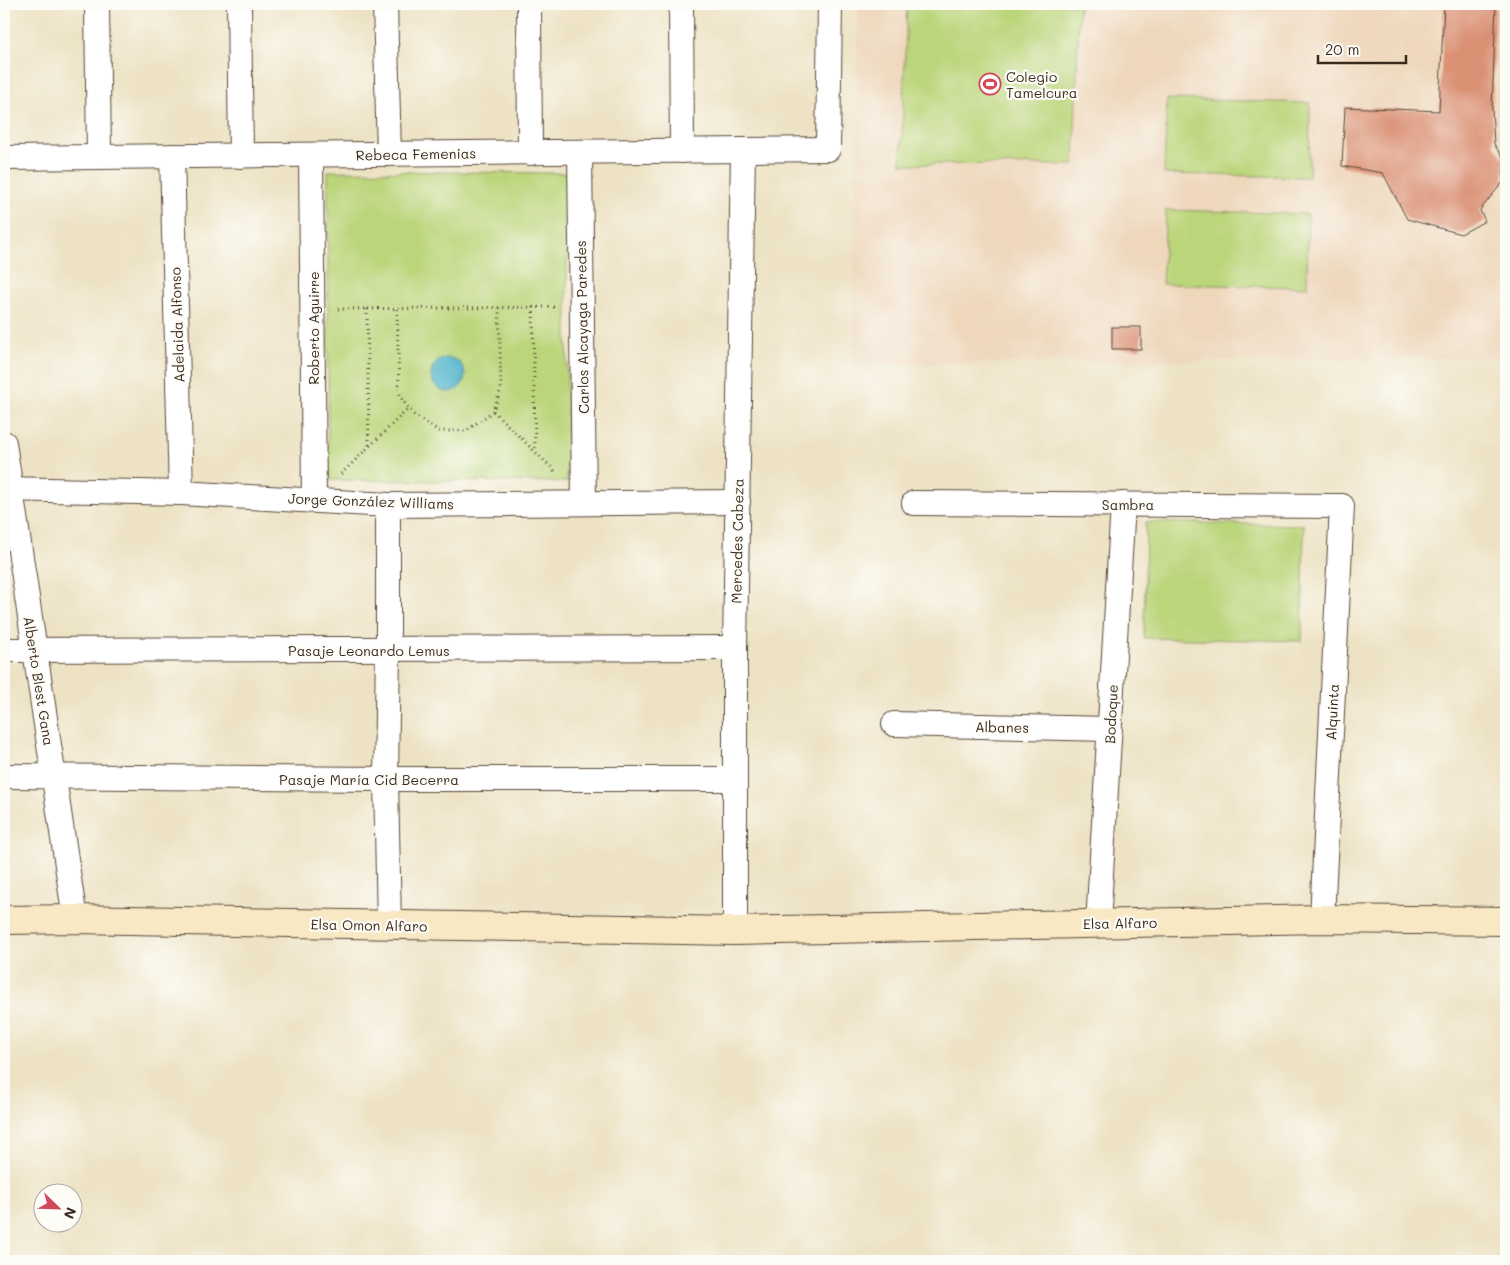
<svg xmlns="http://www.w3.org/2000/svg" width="1510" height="1265" viewBox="0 0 1510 1265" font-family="Mali,sans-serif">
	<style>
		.built { fill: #eed7bb }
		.green { fill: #bbd57a; stroke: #7b804c }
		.water { fill: #4ab1c9; stroke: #426e74 }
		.building { fill: #da9073 }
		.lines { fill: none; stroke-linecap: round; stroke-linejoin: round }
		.street-casing { stroke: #564637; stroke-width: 26 }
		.secondary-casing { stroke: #564637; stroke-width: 30 }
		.path { stroke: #564637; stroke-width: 3; stroke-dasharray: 1 4; stroke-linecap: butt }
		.street { stroke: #fff; stroke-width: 24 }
		.secondary { stroke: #f8e8c3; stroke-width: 28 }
		.labels { text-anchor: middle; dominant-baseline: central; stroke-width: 4.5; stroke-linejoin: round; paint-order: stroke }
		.poi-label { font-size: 14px; fill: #3b2a1e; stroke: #fdfcf7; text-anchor: start }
		.street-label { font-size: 14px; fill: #3b2a1e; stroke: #fdfcf7 }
	</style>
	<rect width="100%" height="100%" fill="#fdfcf7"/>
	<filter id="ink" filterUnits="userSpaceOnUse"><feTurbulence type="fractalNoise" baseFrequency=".02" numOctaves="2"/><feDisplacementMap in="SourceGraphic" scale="10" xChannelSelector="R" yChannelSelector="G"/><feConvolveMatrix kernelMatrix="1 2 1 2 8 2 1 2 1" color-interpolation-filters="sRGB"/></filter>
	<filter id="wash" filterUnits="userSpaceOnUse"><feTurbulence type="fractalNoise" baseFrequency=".0096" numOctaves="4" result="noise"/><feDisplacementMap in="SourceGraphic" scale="20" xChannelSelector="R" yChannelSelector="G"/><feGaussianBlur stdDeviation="1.12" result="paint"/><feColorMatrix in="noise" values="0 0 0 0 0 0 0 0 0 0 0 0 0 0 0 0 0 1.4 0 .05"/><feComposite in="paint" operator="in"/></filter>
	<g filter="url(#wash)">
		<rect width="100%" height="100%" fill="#ede2c4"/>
		<path class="built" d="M858,4h648v353l-653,8z"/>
		<g class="green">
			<path d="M907,4h172l-5,161 -173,-1z"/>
			<path d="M1167,99l143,4 -1,74 -145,-3z"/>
			<path d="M328,171l239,2v309l-239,-2z"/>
			<path d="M1166,210l142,4 -1,73 -145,-3z"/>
			<path d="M1146,522l158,3 -2,116 -158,-3z"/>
		</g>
		<circle class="water" cx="448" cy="375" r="17"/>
		<g id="blocks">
			<g class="building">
				<path d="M1444,4h52l-4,105 2,35 10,15 -1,23 -23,28 5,11 -24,13 -54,-15 -24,-46 -41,-7 3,-59 94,4z"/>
				<rect x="1112" y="327" width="29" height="22"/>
			</g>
		</g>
	</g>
	<g filter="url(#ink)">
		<use href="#blocks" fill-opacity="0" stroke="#564637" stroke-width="1"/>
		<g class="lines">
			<g class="street-casing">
				<g id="street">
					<path d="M97,4l2,153"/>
					<path d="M239,4l2,152"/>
					<path d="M385,4l4,150"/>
					<path d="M529,4l1,149"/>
					<path d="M681,4l1,147"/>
					<path d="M580,152l4,351"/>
					<path d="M311,155l3,345"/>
					<path d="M172,156l9,337"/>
					<path d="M4,158l824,-9 2,-145"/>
					<path d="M4,443l71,476"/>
					<path d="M4,489l177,4 207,12 350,-3"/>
					<path d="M914,503l428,3 -20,413"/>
					<path d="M388,505v144l-2,130 3,147"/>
					<path d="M4,650l731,-2"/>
					<path d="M894,724l216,5"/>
					<path d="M4,776l382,3h348"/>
					<path d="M1098,924l25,-420"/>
					<path d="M735,931v-283l8,-498"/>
				</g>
			</g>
			<g class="secondary-casing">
				<path id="secondary" d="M4,920l71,-1 660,12 587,-12 184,2"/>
			</g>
			<g class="path">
				<path d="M533,307l2,144"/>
				<path d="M338,309l218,-2"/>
				<path d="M367,309l2,138"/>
				<path d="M397,309l2,83 4,9 12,15 24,15h27l27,-20 8,-22 -2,-81"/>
				<path d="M493,411l64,62"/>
				<path d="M341,474l68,-66"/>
			</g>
			<use href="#street" class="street"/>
			<use href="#secondary" class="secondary"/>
		</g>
	</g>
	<defs>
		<g id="stadium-ring" transform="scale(1.125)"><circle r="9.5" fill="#fdfcf7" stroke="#d1495b" stroke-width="1.5"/><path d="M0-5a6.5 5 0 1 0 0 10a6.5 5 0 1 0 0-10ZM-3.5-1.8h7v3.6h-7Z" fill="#d1495b"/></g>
	</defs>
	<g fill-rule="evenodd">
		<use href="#stadium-ring" x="990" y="84"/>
	</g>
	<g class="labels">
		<g class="poi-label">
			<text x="1006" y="76">Colegio<tspan x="1006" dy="16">Tamelcura</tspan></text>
		</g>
		<g class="street-label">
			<text transform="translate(416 154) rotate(-1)">Rebeca Femenias</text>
			<text transform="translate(177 325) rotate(-92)">Adelaida Alfonso</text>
			<text transform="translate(582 327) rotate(-91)">Carlos Alcayaga Paredes</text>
			<text transform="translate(313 328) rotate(-90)">Roberto Aguirre</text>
			<text transform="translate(371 501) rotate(2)">Jorge González Williams</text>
			<text x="1128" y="504">Sambra</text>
			<text transform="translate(737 541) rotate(-89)">Mercedes Cabeza</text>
			<text x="369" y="650">Pasaje Leonardo Lemus</text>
			<text transform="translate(39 681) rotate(81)">Alberto Blest Gana</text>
			<text transform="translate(1332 712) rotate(-87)">Alquinta</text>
			<text transform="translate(1111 714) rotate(-87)">Bodoque</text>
			<text transform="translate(1002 727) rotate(1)">Albanes</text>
			<text x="369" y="779">Pasaje María Cid Becerra</text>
			<text transform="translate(1120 923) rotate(-1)">Elsa Alfaro</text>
			<text transform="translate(369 925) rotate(1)">Elsa Omon Alfaro</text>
		</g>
	</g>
	<rect width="1510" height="1265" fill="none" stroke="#fdfcf7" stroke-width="20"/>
	<g transform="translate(58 1208) rotate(113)"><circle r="24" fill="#fdfcf7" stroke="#afa8a0"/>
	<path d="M0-4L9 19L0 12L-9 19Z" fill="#d1495b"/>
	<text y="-8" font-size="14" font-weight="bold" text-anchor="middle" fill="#3b2a1e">N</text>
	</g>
	<path d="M1318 55v8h88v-8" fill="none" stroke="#3b2a1e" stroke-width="2.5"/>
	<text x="1325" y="55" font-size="15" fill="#3b2a1e" stroke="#fdfcf7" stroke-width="4" paint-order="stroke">20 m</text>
</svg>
